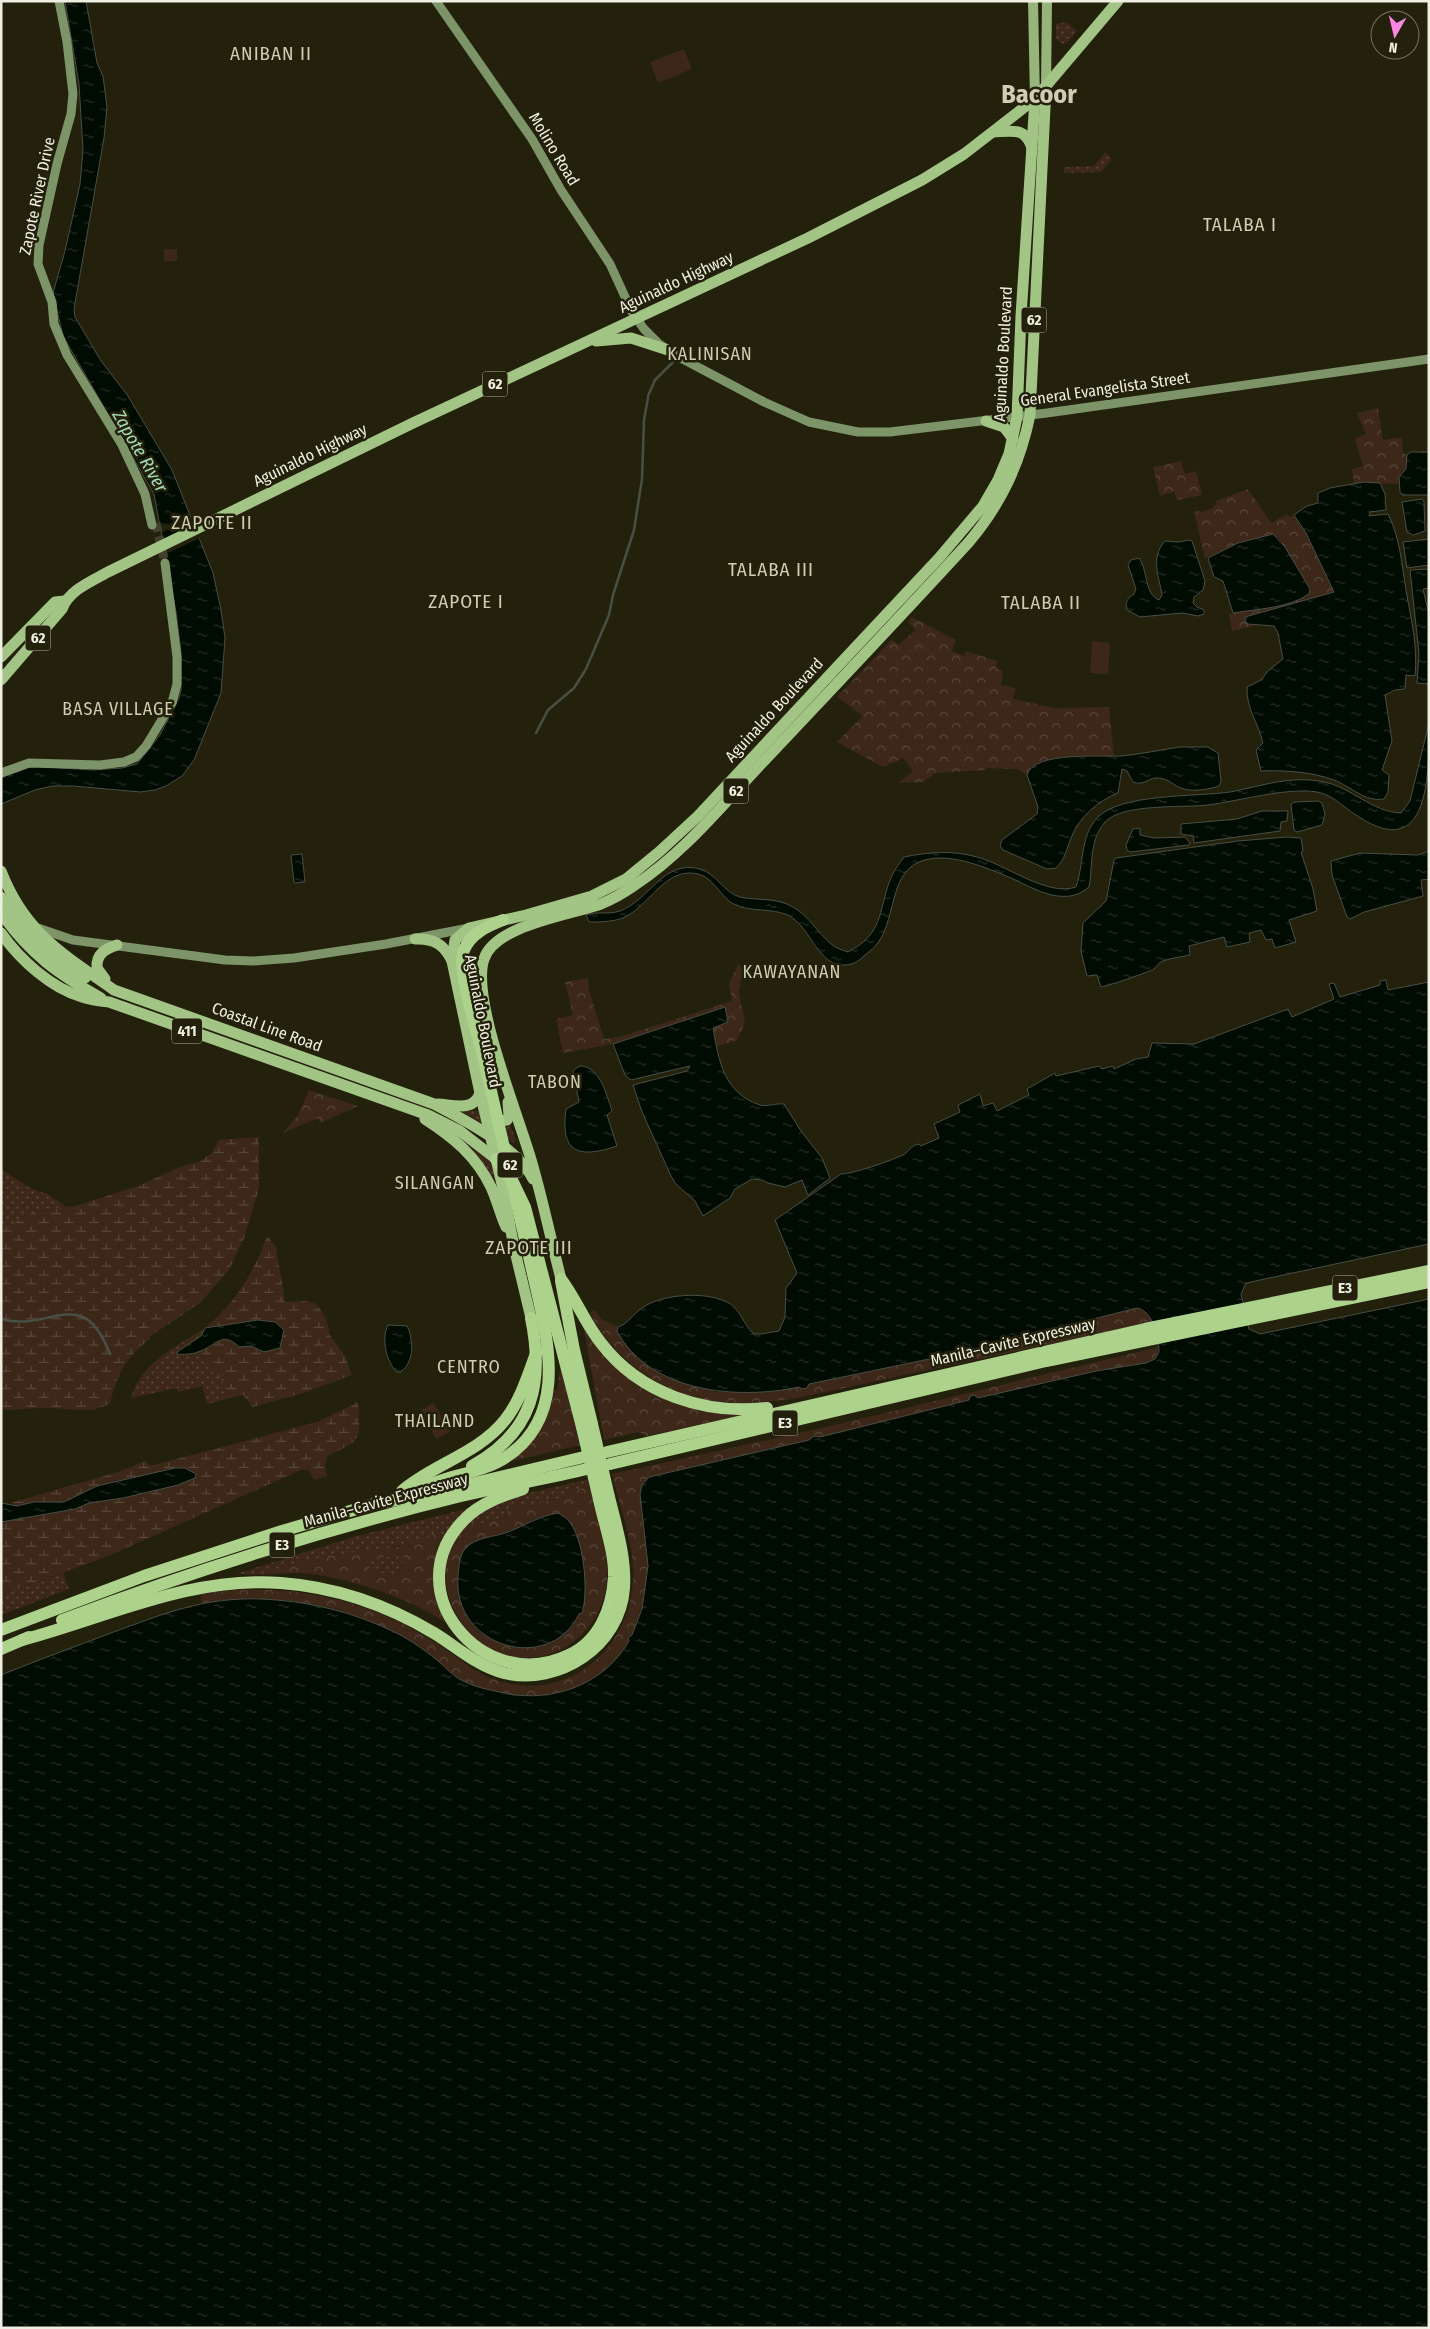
<svg xmlns="http://www.w3.org/2000/svg" width="1430" height="2329" viewBox="0 0 1430 2329" font-family="'Fira Sans Condensed',sans-serif">
	<style>
		.grass { fill: url(#grass-dots) }
		.forest { fill: url(#forest-crowns); fill-rule: evenodd }
		.wetland { fill: url(#wetland-marsh) }
		.pitch { fill: #3c2719 }
		.water { fill: url(#water-ripples); stroke: #484f45 }
		.pier { fill: #23210b }
		.lines { fill: none; stroke-linecap: round; stroke-linejoin: round }
		.stream { stroke: #484f45; stroke-width: 2.5 }
		.secondary-tunnel { stroke: #42402b; stroke-width: 9; stroke-dasharray: 9 4.5; stroke-linecap: butt }
		.secondary { stroke: #7c9468; stroke-width: 9 }
		.primary { stroke: #96b57b; stroke-width: 10 }
		.trunk { stroke: #a2c484; stroke-width: 11 }
		.motorway { stroke: #add28c; stroke-width: 12 }
		.motorway-bridge { stroke: #add28c; stroke-width: 12 }
		.labels { text-anchor: middle; dominant-baseline: central; stroke-width: 5; stroke-linejoin: round; paint-order: stroke }
		.shield { fill: #23210b; stroke: #b2b1a1; stroke-width: 1 }
		.shield-label { font-size: 15px; font-weight: bold; fill: #efefe1 }
		.street-label { font-size: 16px; fill: #efefe1; stroke: #23210b }
		.neighbourhood-label { font-size: 18px; letter-spacing: 1px; fill: #cfceb3; stroke: #23210b }
		.water-label { font-size: 18px; font-style: italic; fill: #a5dab9; stroke: #23210b }
		.quarter-label { font-size: 19px; letter-spacing: 1px; fill: #cfceb3; stroke: #23210b }
		.town-label { font-size: 26px; font-weight: bold; fill: #cfceb3; stroke: #23210b }
	</style>
	<defs>
		<pattern id="grass-dots" width="8" height="8" patternUnits="userSpaceOnUse" patternTransform="scale(1.25)"><rect width="8" height="8" fill="#3c2719"/><path d="M2 2h.1M6 6h.1" fill="none" stroke="#58473a" stroke-width="1.8" stroke-linecap="round"/></pattern>
		<pattern id="forest-crowns" width="20" height="18" patternUnits="userSpaceOnUse" patternTransform="scale(1.25)"><rect width="20" height="18" fill="#3c2719"/><path d="M2 6a3 3 0 1 1 6 0M12 15a3 3 0 1 1 6 0" fill="none" stroke="#58473a"/></pattern>
		<pattern id="wetland-marsh" width="20" height="14" patternUnits="userSpaceOnUse" patternTransform="scale(1.25)"><rect width="20" height="14" fill="#3c2719"/><path d="M1 5h8M5 5V1M11 12h8M15 12V8" fill="none" stroke="#58473a"/></pattern>
		<pattern id="water-ripples" width="26" height="14" patternUnits="userSpaceOnUse" patternTransform="scale(1.25)"><rect width="26" height="14" fill="#000b02"/><path d="M2 4q2-2 4 0t4 0M15 11q2-2 4 0t4 0" fill="none" stroke="#262f27"/></pattern>
	</defs>
	<rect width="100%" height="100%" fill="#23210b"/>
	<g class="grass">
		<path d="M1066,22l11,9 -10,12 -5,1 -6,-6v-14z"/>
		<path d="M1105,152l7,7 -11,13 -37,1v-6l30,-1z"/>
		<path d="M460,1110l18,1 4,13z"/>
		<path d="M510,1125l6,15 -2,3 -15,-9z"/>
		<path d="M458,1134l35,30 4,19 -21,-29z"/>
		<path d="M1,1169l29,19 17,6 20,13 -23,3 -16,5 -27,17z"/>
		<path d="M205,1328l-4,8 -24,16 2,3 22,-4 2,8 19,20 5,20 -20,5 -5,-18 -24,6 -1,-4 -46,10c10,-36 45,-51 74,-70z"/>
		<path d="M589,1479l2,7 -24,6 -5,6 -53,11 -5,9 -42,10 16,-15 42,-18z"/>
		<path d="M470,1508c-17,15 -26,29 -33,50l2,-22 -58,14 -48,5 -47,11 -21,9 -29,-1 117,-37z"/>
		<path d="M395,1553l8,2 1,4 -6,15 -7,1 -20,-4 -2,-5 3,-5z"/>
		<path d="M63,1573l6,16 -68,26v-20z"/>
	</g>
	<g class="forest">
		<path d="M1378,408l5,32 19,-3 1,16 4,2 -1,14 -7,8 -1,7 -44,-1 -2,-14 11,-3 -8,-27 11,-5 -9,-21z"/>
		<path d="M1181,461l4,13 11,-3 6,24 -25,5 -3,-8 -14,4 -7,-29z"/>
		<path d="M1248,489l23,34 16,-9 2,3 5,-2 12,18 28,59 -44,14 -42,18 6,2 -22,5 -3,-17 41,-7 24,-44 -16,-26 -40,6 -33,15 -11,-46 6,-2 1,2 12,-4v-2l4,-2 -1,-3z"/>
		<path d="M912,617l44,23 -4,11 12,5 2,-5 31,10 -1,7 7,3 -2,14 15,3 -3,11 43,9 53,-1 5,49c-19,1 -81,-4 -87,19l-10,-6 -30,-1 -1,2 -51,3 -12,9 -25,1 15,-12 -10,-13 -20,9 -46,-25 26,-26 -26,-19 55,-58 6,6 18,-15 -8,-8z"/>
		<path d="M738,964l6,7c-2,7 -6,16 -5,23 4,24 11,22 -2,46l-21,7 -3,-19 12,-20 -112,36 -50,9 -7,-34 17,-4 -8,-33 23,-4 1,13 15,48 16,-2 112,-36 -3,-17z"/>
		<path d="M309,1090l49,16 -38,17 -2,-5 -35,15 15,-18z"/>
		<path d="M1137,1308c9,2 12,6 15,14l-359,77c-17,2 -33,4 -50,5 -62,1 -125,-35 -153,-91l5,-3 6,9 17,8 -1,4 16,22 82,39h51l33,-5 3,2 5,-1 1,-4 150,-31 3,2 4,-1 1,-3z"/>
		<path d="M583,1324l53,57 107,34 -96,21 -9,-4 -34,8z"/>
		<path d="M1159,1347l-4,12 -9,4 -50,8 -119,27 -3,-3 -4,1 -1,4 -149,37 -4,-2 -7,5 -160,37 -9,17 8,72 -3,30 -13,39 -3,2v3c-27,48 -82,65 -133,52 -11,-3 -23,-5 -33,-11 -11,-6 -19,-16 -29,-23 -27,-19 -53,-34 -83,-44 -49,-17 -100,-16 -150,-11v-9c55,-8 111,-5 164,14 27,9 53,23 77,39 17,11 32,25 51,32 71,26 136,-27 140,-98 2,-36 -13,-73 -21,-107l210,-46z"/>
		<path d="M559,1352l22,93 -73,17 45,-72h4l3,-20z"/>
		<path d="M591,1486c7,30 18,63 16,94 -4,59 -68,99 -121,66 -5,-3 -11,-6 -15,-10 -7,-8 -12,-17 -17,-26 -8,-16 -12,-41 -5,-59 3,-8 9,-15 13,-23l42,-10 5,-9 53,-11 5,-6zM548,1515l20,5 12,29 5,25 -3,39 -51,33 -24,-1 -28,-13 -13,-16 -7,-20 -1,-23 4,-21 59,-25 13,-8z"/>
		<path d="M435,1533l4,3c-4,27 -10,63 7,87 -32,-24 -110,-50 -150,-50 -10,0 -21,1 -31,2l21,-9 47,-11 64,-8zM395,1553l8,2 1,4 -6,15 -7,1 -20,-4 -2,-5 3,-5z"/>
	</g>
	<g class="wetland">
		<path d="M259,1137v52l-15,49 -15,32 -29,33 -51,34 1,2c-25,19 -32,34 -40,64 -19,13 -43,4 -65,5 -15,0 -29,2 -44,2v-178l3,-3 24,-14 16,-5 31,-4 63,-20 44,-20 18,-5 12,-8 7,-13z"/>
		<path d="M267,1236l9,11 9,55 20,-1 9,2 7,7 6,11 3,14 15,21 7,19 -48,18 -52,14 -9,-12 -16,4 -5,-19 -16,-14 -5,-15 23,-12 27,7 6,4 1,-30 -53,8c30,-25 49,-55 62,-92z"/>
		<path d="M358,1402c3,39 4,38 -31,54l-2,10 2,10 -13,4 -5,-10h-8l-195,87 -105,38v-73l74,-13 14,-6 34,-5 55,-13 17,-7 -4,-8 -16,-2 -20,6 -46,8 -45,20h-30l-17,4 -7,-3 108,-31 27,-11 5,5 167,-44z"/>
	</g>
	<g class="pitch">
		<path d="M684,49l8,20 -34,14 -8,-21z"/>
		<rect x="164" y="249" width="13" height="12"/>
		<path d="M1092,641l18,2 -2,31 -18,-1z"/>
		<path d="M434,1403l16,29 -14,7 -15,-29z"/>
	</g>
	<g class="water">
		<path d="M65,1h21l11,62 6,13 4,31 -3,31 -30,171 1,8 26,44 27,35 44,74 41,103 8,37 4,28 -4,55 -27,67 -12,16 -16,10 -11,4 -15,2 -67,-6h-21l-17,4 -34,14v-26l31,-12 60,4 30,-2 15,-4 23,-29 19,-37 2,-8v-38l-5,-40 -22,-118 -91,-158 -10,-43 12,-42 15,-67 3,-34 -4,-66z"/>
		<path d="M1411,452h18v42l-2,1h-25l-2,-3 -1,-15 7,-8 1,-14z"/>
		<path d="M1364,482l16,1 5,11 1,16 -16,2 -1,4 19,-2c12,24 14,51 18,76 5,30 12,55 9,86l-9,-1 -1,14 -10,1 -10,5 7,46 -10,29 7,5 -1,17 -4,7c-20,3 -32,-12 -50,-19 -22,-8 -49,-10 -73,-9l-5,-21 7,-7c-4,-19 -17,-34 -16,-56l14,-7 8,-10 14,-11 -5,-26 -4,-7 -26,-2 -3,-3v-4l89,-25 -28,-59 -12,-18 13,-9 11,-3v-10l12,-5z"/>
		<path d="M1422,499l2,3 1,29 -12,4 -6,-3 -5,-30z"/>
		<path d="M1273,534l12,13 25,42 -1,5c-20,14 -52,15 -76,19l-10,-32 -9,-4 -6,-19 30,-15z"/>
		<path d="M1429,539v26l-22,3 -4,-26z"/>
		<path d="M1189,540l3,1 13,40 -2,9 -9,7 -1,6 4,4 7,3v4l-6,2 -16,-3 -42,4 -13,-7c-2,-8 0,-11 7,-16l2,-5 -8,-24 3,-5 8,-2c9,12 5,36 20,42l3,-5c-3,-20 -12,-37 3,-54l14,1z"/>
		<path d="M1429,569v19l-6,1 6,26v69l-12,-1 2,-30 -9,-83z"/>
		<path d="M1429,723c0,50 1,140 -70,94 -14,-8 -25,-22 -42,-25 -29,-5 -78,9 -109,13 -25,3 -85,-2 -103,17 -16,18 -12,44 -16,65 -26,23 -60,-2 -85,-12 -20,-8 -40,-16 -61,-17 -51,-1 -45,41 -59,74 -4,10 -11,17 -19,23 -4,4 -8,7 -13,9 -31,8 -38,-29 -58,-45 -18,-14 -47,-4 -65,-18 -10,-8 -17,-24 -31,-27 -33,-8 -49,33 -75,44 -11,4 -23,4 -34,4l-3,-7c11,-4 22,0 34,-4 30,-11 43,-52 80,-42 16,4 24,24 40,28 18,4 36,0 53,10 16,9 24,25 38,37 4,4 11,6 17,8 35,-18 30,-39 42,-72 3,-8 9,-16 14,-23 25,-5 48,-7 73,0 28,7 70,40 99,30 8,-23 4,-50 21,-69 23,-25 99,-21 133,-26 32,-6 61,-17 94,-10 27,5 48,30 77,31l9,-12z"/>
		<path d="M1180,747h28l10,6 3,28 -2,5c-9,3 -25,6 -35,3 -11,-3 -16,-12 -29,-11 -8,1 -12,8 -22,4l-6,-11 -5,-2 -4,24c-20,8 -39,24 -47,45 -5,12 -5,20 -15,30l-9,1 -44,-19 -3,-4 2,-6 35,-26 1,-7 -11,-32c6,-24 75,-18 95,-19 19,-2 38,-6 58,-9z"/>
		<path d="M1318,801l4,2 3,11 -3,11 -25,7 -3,-2 -3,-25 3,-3z"/>
		<path d="M1262,811h26l-1,10 -6,1 -1,9 -86,12 -1,-7 -12,-2v-10l56,-5z"/>
		<path d="M1140,828v7l14,3 31,-1 5,6 -1,2 -59,7 -3,-2 -1,-5 7,-16z"/>
		<path d="M1287,837l14,1 2,13 -2,1 12,37 4,22 -28,9 7,22 -21,6 -3,-9 -6,1 -5,-10 -12,3 1,9 -23,5 -3,-10 -35,9 1,9c-9,2 -19,3 -27,6 -5,2 -6,5 -9,8 -5,3 -46,17 -53,18l-4,-12 -10,1 -6,-25 2,-28 23,-22 8,-41 2,-2 122,-17z"/>
		<path d="M1429,851v28l-8,1 2,16 -59,16 -14,7 -3,-2 -15,-42 -1,-14 29,-8 58,2z"/>
		<path d="M302,854l3,28 -11,1 -3,-28z"/>
		<path d="M1386,980l2,10 41,-8v262l-183,39 -5,11 8,35 11,5 169,-35v1029h-1428v-653c37,-15 73,-28 110,-42 52,-19 92,-36 150,-34 46,2 89,12 131,32 16,7 31,18 45,29 8,7 16,16 26,21 10,5 21,8 32,10 51,14 107,-3 134,-50l-1,-3 4,-3 10,-26 6,-43 -8,-72 2,-9 7,-8 160,-37 5,-4 6,1 149,-37 1,-4 4,-1 4,3 118,-27 50,-8 9,-4 4,-7c0,-15 -6,-41 -22,-44l-171,43 -1,3 -4,1 -3,-2 -149,31 -2,4 -5,1 -3,-2c-61,13 -149,6 -182,-56l1,-4c11,-4 15,-13 24,-19 19,-14 63,-17 85,-6 13,6 16,23 27,32h7l18,-3 6,-14 1,-29 11,-15 -22,-53 66,-46c12,0 49,-13 62,-19 6,-3 8,-10 16,-11l2,2 18,-8 -5,-14 26,-12 -2,-7 22,-11 3,12 10,-3 4,8 32,-16 -2,-6 28,-16 1,3 43,-10 3,3 11,-3 1,3 22,-10 12,-2 4,-14 42,1 94,-35 4,8 42,-18 -5,-15 5,-1 6,14 40,-12v-4z"/>
		<path d="M725,1007l3,15 -15,6c6,34 11,65 47,77 7,2 16,-2 24,-1l17,27 21,27 8,20 -22,17 -6,-15 -17,7 -17,-4 -6,-3 -10,-1 -17,10 -5,9 -27,18 -8,-15 -19,-17 -5,-8 -29,-64 -9,-27 54,-14 3,-5 -59,14 -6,-5 -12,-31z"/>
		<path d="M579,1066c21,-1 28,30 33,45l-5,4 10,31c-39,13 -57,7 -51,-37l13,-7 -6,-31z"/>
		<path d="M258,1320l17,2 9,8 -4,18 -16,4 -13,-6 -12,1c-16,-16 -22,-3 -38,4 -7,3 -17,4 -24,3v-2l24,-16 4,-8z"/>
		<path d="M388,1325l19,1 2,4c4,15 5,31 -8,42h-4c-11,-10 -16,-34 -9,-47z"/>
		<path d="M175,1468h10l11,6 -1,4 -17,7 -55,13 -34,5 -14,6 -74,13v-19l16,3 17,-4h30l33,-16z"/>
		<path d="M558,1513c3,2 7,4 10,7 16,17 21,72 14,93l-3,1c-29,61 -127,34 -121,-38 1,-9 1,-21 8,-28 10,-11 29,-11 42,-16 18,-7 31,-16 50,-19z"/>
	</g>
	<g class="pier">
		<path d="M193,516l3,6 -27,6 -7,5 -1,-10 7,1z"/>
		<path d="M197,524l5,13 -34,16 -7,-13z"/>
	</g>
	<g class="lines">
		<g class="stream">
			<path d="M648,396l7,-16 18,-18"/>
			<path d="M536,733l12,-23 26,-22 12,-19 23,-54 4,-20 21,-65 8,-51 2,-59 4,-22"/>
			<path d="M1,1319c50,14 81,-37 109,35"/>
		</g>
		<path class="secondary-tunnel" d="M156,523l9,40"/>
		<g class="secondary">
			<path d="M59,1l8,41 6,52 -2,20 -14,50 -18,81 -1,19 14,38 2,22 13,31 55,90 23,49 7,31"/>
			<path d="M436,1l96,138 29,51 49,74 22,48 12,17 15,15 18,12 87,46 45,20 49,10h32l157,-19 382,-54"/>
			<path d="M1,773l28,-10 71,2 24,-3 12,-5 10,-11 26,-43 5,-19v-27l-12,-94"/>
			<path d="M38,928l35,12 152,20 28,1 41,-3 92,-14 83,-16"/>
		</g>
		<g class="primary">
			<path d="M1033,1l2,98"/>
			<path d="M1046,87l1,-86"/>
		</g>
		<g class="trunk">
			<path d="M993,132c20,-1 32,-5 39,16"/>
			<path d="M596,341l35,-3 37,12"/>
			<path d="M986,421l18,6 9,12"/>
			<path d="M1,657l54,-55 10,-1"/>
			<path d="M1,680l61,-71c7,-19 30,-28 46,-37l305,-149 395,-185 114,-58 42,-26 71,-55 83,-98"/>
			<path d="M1,871c24,62 62,83 113,119l320,114c31,16 83,43 99,75"/>
			<path d="M1,897c20,35 49,61 84,81"/>
			<path d="M1,913c29,41 57,61 100,85"/>
			<path d="M1,933c19,27 50,55 81,64 9,3 18,4 27,5l319,113 32,16 36,28"/>
			<path d="M415,939c18,-1 29,5 37,22"/>
			<path d="M105,979l-8,-11c-1,-14 8,-19 20,-23"/>
			<path d="M438,1104c16,1 36,8 42,-11"/>
			<path d="M492,1114l7,7 8,-1 2,-4 -1,-14"/>
			<path d="M425,1119c28,18 51,37 66,68 6,13 9,27 15,40"/>
			<path d="M561,1279c-10,-39 -18,-78 -29,-116 -12,-44 -62,-164 -48,-204 11,-34 86,-44 117,-55 12,-5 24,-12 34,-19 50,-33 87,-80 128,-123 69,-73 138,-146 206,-220 32,-38 51,-78 61,-127l16,-328"/>
			<path d="M531,1318l-17,-71 -12,-63 -22,-91 -28,-132 3,-21 14,-12 57,-13 66,-19 34,-17 33,-27 39,-36 139,-149 102,-109 44,-52 15,-26 11,-26 8,-37 4,-101 14,-217"/>
		</g>
		<g class="motorway">
			<path d="M483,1056c-5,-22 -27,-87 -19,-106 7,-17 24,-24 39,-30"/>
			<path d="M496,1159l16,21 13,27 57,220"/>
			<path d="M561,1279c15,20 24,44 40,64 39,51 104,72 166,65"/>
			<path d="M561,1281l13,69 18,74"/>
			<path d="M607,1452l538,-123 284,-58"/>
			<path d="M610,1464l436,-103 383,-79"/>
			<path d="M472,1466c62,-34 72,-84 59,-148"/>
			<path d="M523,1489c-21,7 -42,14 -57,29 -73,70 16,179 103,137 30,-14 43,-46 45,-78 1,-25 -10,-53 -15,-78"/>
			<path d="M402,1491c31,-27 76,-37 103,-71 16,-20 23,-46 32,-69"/>
			<path d="M412,1491c13,-5 27,-10 40,-14 15,-4 30,-7 44,-14 76,-40 52,-123 37,-189"/>
			<path d="M62,1620c131,-49 263,-91 399,-124 42,-10 84,-17 126,-27"/>
			<path d="M1,1630l143,-54 138,-45 92,-27 50,-9 160,-38"/>
			<path d="M22,1640c86,-23 168,-64 259,-57 54,4 106,22 153,50 23,14 43,33 70,40 55,13 116,-27 120,-85 2,-31 -8,-62 -15,-91"/>
			<path d="M1,1649l28,-12"/>
		</g>
		<g class="motorway-bridge">
			<path d="M483,1056l50,218"/>
			<path d="M592,1424l17,73"/>
			<path d="M582,1427l17,72"/>
		</g>
	</g>
	<g class="labels">
		<g class="shield">
			<rect x="1021.5" y="307.5" width="25" height="25" rx="4"/>
			<rect x="482.5" y="371.5" width="25" height="25" rx="4"/>
			<rect x="25.5" y="625.5" width="25" height="25" rx="4"/>
			<rect x="723.5" y="778.5" width="25" height="25" rx="4"/>
			<rect x="172" y="1018.5" width="30" height="25" rx="4"/>
			<rect x="497.5" y="1152.5" width="25" height="25" rx="4"/>
			<rect x="1332.5" y="1275.5" width="25" height="25" rx="4"/>
			<rect x="772.5" y="1410.5" width="25" height="25" rx="4"/>
			<rect x="269.5" y="1532.5" width="25" height="25" rx="4"/>
		</g>
		<g class="shield-label">
			<text x="1034" y="320">62</text>
			<text x="495" y="384">62</text>
			<text x="38" y="638">62</text>
			<text x="736" y="791">62</text>
			<text x="187" y="1031">411</text>
			<text x="510" y="1165">62</text>
			<text x="1345" y="1288">E3</text>
			<text x="785" y="1423">E3</text>
			<text x="282" y="1545">E3</text>
		</g>
		<g class="street-label">
			<text transform="translate(554 149) rotate(59)">Molino Road</text>
			<text transform="translate(37 196) rotate(-78)">Zapote River Drive</text>
			<text transform="translate(676 282) rotate(-25)">Aguinaldo Highway</text>
			<text transform="translate(1003 354) rotate(-87)">Aguinaldo Boulevard</text>
			<text transform="translate(1105 389) rotate(-8)">General Evangelista Street</text>
			<text transform="translate(310 455) rotate(-26)">Aguinaldo Highway</text>
			<text transform="translate(774 710) rotate(-47)">Aguinaldo Boulevard</text>
			<text transform="translate(483 1021) rotate(79)">Aguinaldo Boulevard</text>
			<text transform="translate(267 1027) rotate(20)">Coastal Line Road</text>
			<text transform="translate(1013 1342) rotate(-13)">Manila–Cavite Expressway</text>
			<text transform="translate(386 1500) rotate(-15)">Manila–Cavite Expressway</text>
		</g>
		<g class="neighbourhood-label">
			<text x="710" y="354">KALINISAN</text>
			<text x="118" y="709">BASA VILLAGE</text>
			<text x="792" y="972">KAWAYANAN</text>
			<text x="555" y="1082">TABON</text>
			<text x="435" y="1183">SILANGAN</text>
			<text x="469" y="1367">CENTRO</text>
			<text x="435" y="1421">THAILAND</text>
		</g>
		<g class="water-label">
			<text transform="translate(140 451) rotate(60)">Zapote River</text>
		</g>
		<g class="quarter-label">
			<text x="271" y="53">ANIBAN II</text>
			<text x="1240" y="224">TALABA I</text>
			<text x="212" y="522">ZAPOTE II</text>
			<text x="771" y="569">TALABA III</text>
			<text x="466" y="601">ZAPOTE I</text>
			<text x="1041" y="602">TALABA II</text>
			<text x="529" y="1247">ZAPOTE III</text>
		</g>
		<g class="town-label">
			<text x="1039" y="94">Bacoor</text>
		</g>
	</g>
	<rect width="1430" height="2329" fill="none" stroke="#efefe1" stroke-width="5"/>
	<g transform="translate(1395 35) rotate(188)"><circle r="24" fill="#23210b" stroke="#757361"/>
	<path d="M0-4L9 19L0 12L-9 19Z" fill="#fc86e4"/>
	<text y="-8" font-size="14" font-weight="bold" text-anchor="middle" fill="#efefe1">N</text>
	</g>
</svg>
